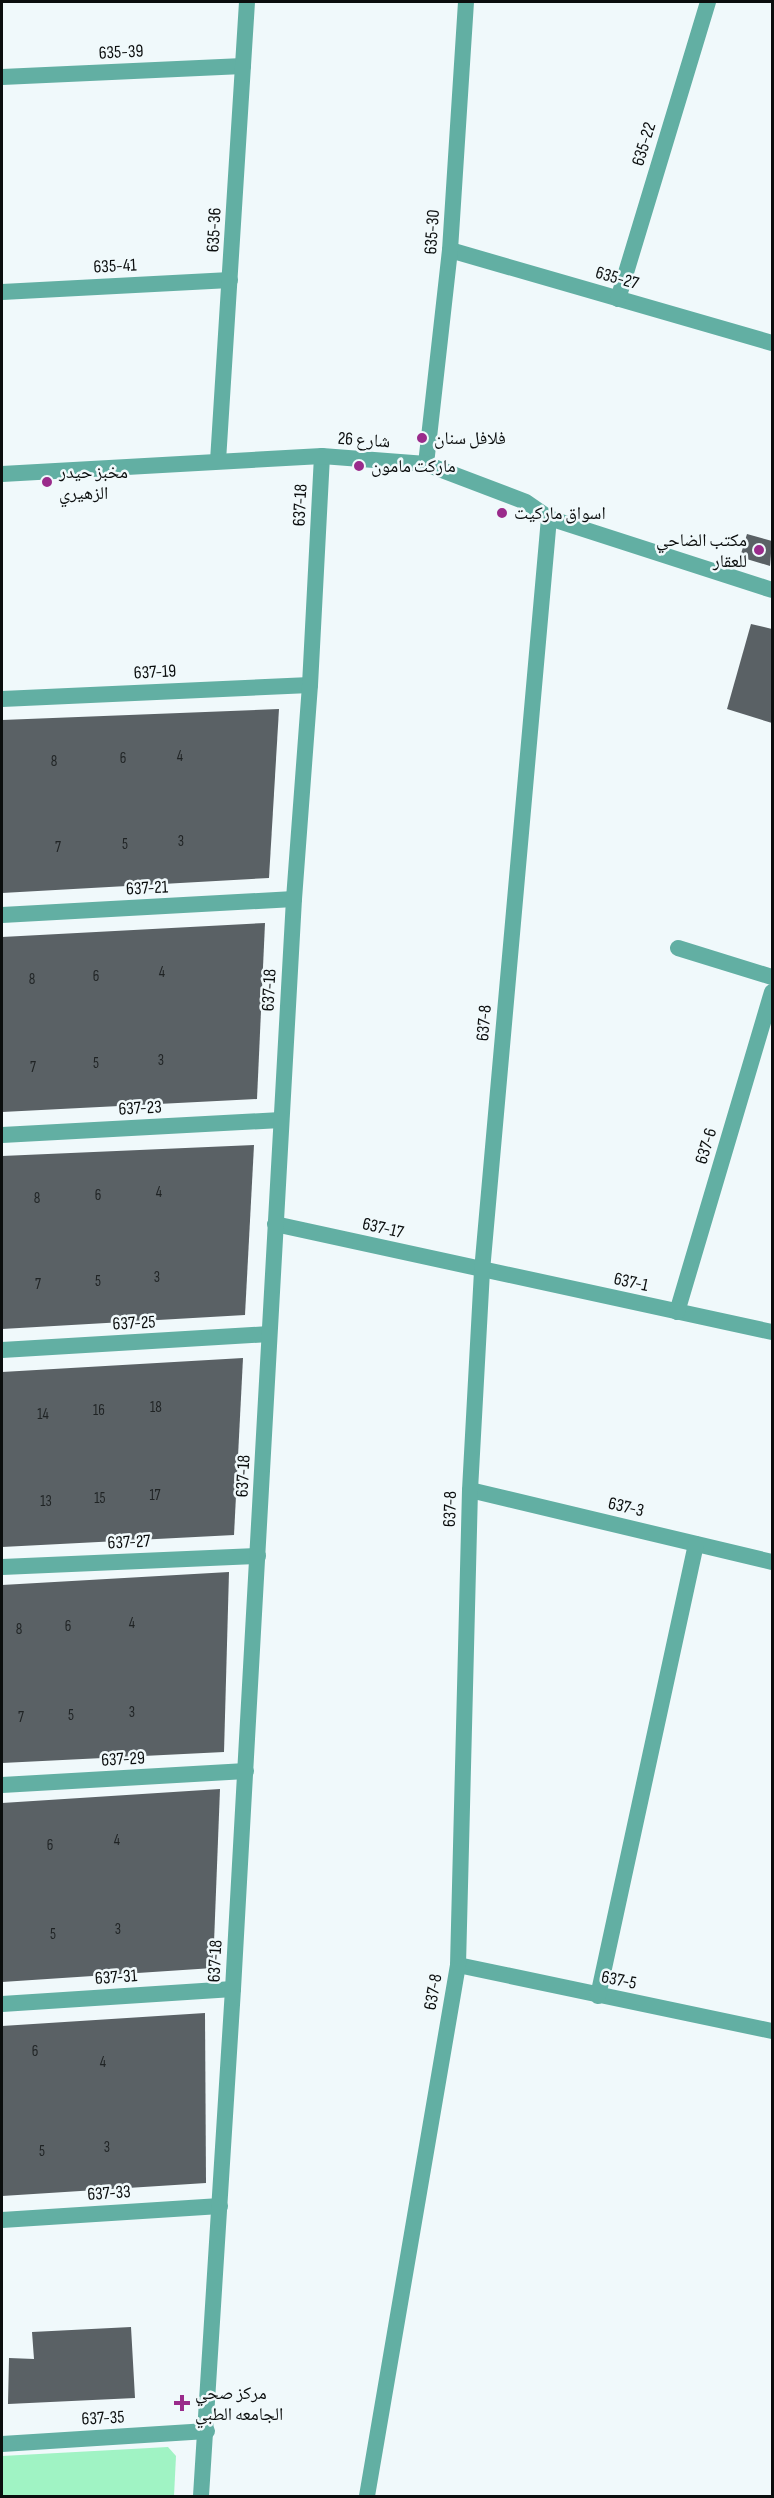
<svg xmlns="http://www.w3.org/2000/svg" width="774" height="2498" viewBox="0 0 774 2498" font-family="'Sofia Sans Condensed','Noto Naskh Arabic',sans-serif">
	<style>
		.green { fill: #a0f3c4 }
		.building { fill: #5a6165 }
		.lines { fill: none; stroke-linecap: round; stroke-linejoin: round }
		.minor { stroke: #62afa3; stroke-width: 16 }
		.tertiary { stroke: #62afa3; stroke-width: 16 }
		.poi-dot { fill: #9a2b8b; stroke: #f0f9fb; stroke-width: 2 }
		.labels { text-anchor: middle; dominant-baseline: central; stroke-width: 5; stroke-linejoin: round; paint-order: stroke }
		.number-label { font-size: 15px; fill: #1f2324 }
		.street-label { font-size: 18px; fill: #0b0e0e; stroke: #f0f9fb }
		.poi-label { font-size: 18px; fill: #0b0e0e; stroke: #f0f9fb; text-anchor: start }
	</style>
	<rect width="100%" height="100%" fill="#f0f9fb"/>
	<path class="green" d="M168,2447l8,9 -2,40h-172v-40z"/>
	<g class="building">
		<path d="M747,534l25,7 -2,25 -30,-9z"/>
		<path d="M751,624l21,5v94l-45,-14z"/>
		<path d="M279,709l-10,169 -267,15v-173z"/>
		<path d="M265,923l-8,176 -255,13v-175z"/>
		<path d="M254,1145l-9,170 -243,14v-173z"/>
		<path d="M243,1358l-9,177 -232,12v-175z"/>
		<path d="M229,1572l-5,180 -222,11v-178z"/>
		<path d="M220,1789l-7,179 -211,14v-179z"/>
		<path d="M205,2013l1,170 -204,13v-170z"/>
		<path d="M131,2327l4,71 -127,6 1,-46 25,1 -2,-27z"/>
	</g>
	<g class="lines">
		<g class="minor">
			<path d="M2,77l241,-11"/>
			<path d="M450,250l322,93"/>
			<path d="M2,292l228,-12"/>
			<path d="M618,299l90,-297"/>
			<path d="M218,461l29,-459"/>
			<path d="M426,464l24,-214 16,-248"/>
			<path d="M2,699l308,-14"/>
			<path d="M2,915l292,-16"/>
			<path d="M678,948l94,29"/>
			<path d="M2,1135l279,-15"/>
			<path d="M275,1224l497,108"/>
			<path d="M677,1312l95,-320"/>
			<path d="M2,1350l267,-16"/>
			<path d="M470,1490l302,72"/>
			<path d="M2,1567l256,-11"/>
			<path d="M2,1785l244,-14"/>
			<path d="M458,1965l314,66"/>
			<path d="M598,1996l98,-452"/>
			<path d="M2,2004l231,-15"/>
			<path d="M2,2220l218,-14"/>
			<path d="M2,2444l205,-13"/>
			<path d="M201,2496l32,-507 61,-1090 16,-214 12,-229"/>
			<path d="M367,2496l91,-531 12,-475 12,-219 67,-753"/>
		</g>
		<path class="tertiary" d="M2,474l320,-18 104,8 100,38 23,16 223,72"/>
	</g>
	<g class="poi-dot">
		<circle cx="422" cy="438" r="6"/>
		<circle cx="359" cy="466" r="6"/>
		<circle cx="47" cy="482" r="6"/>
		<circle cx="502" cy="513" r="6"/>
		<circle cx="759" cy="550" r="6"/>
		<path d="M179 2394h6v6h6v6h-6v6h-6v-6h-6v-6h6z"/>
	</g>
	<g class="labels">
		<g class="number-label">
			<text x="180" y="756">4</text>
			<text x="123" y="758">6</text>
			<text x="54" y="761">8</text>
			<text x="181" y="841">3</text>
			<text x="125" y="844">5</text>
			<text x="58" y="847">7</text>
			<text x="162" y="972">4</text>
			<text x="96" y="976">6</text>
			<text x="32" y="979">8</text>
			<text x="161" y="1060">3</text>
			<text x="96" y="1063">5</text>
			<text x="33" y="1067">7</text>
			<text x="159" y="1192">4</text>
			<text x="98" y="1195">6</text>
			<text x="37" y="1198">8</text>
			<text x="157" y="1277">3</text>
			<text x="98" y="1281">5</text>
			<text x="38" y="1284">7</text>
			<text x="156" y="1407">18</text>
			<text x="99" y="1410">16</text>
			<text x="43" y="1414">14</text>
			<text x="155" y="1495">17</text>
			<text x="100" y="1498">15</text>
			<text x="46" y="1501">13</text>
			<text x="132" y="1623">4</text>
			<text x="68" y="1626">6</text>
			<text x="19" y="1629">8</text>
			<text x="132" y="1712">3</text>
			<text x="71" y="1715">5</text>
			<text x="21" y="1717">7</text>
			<text x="117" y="1840">4</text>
			<text x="50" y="1845">6</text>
			<text x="118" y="1929">3</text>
			<text x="53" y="1934">5</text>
			<text x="35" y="2051">6</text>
			<text x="103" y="2062">4</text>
			<text x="107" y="2147">3</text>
			<text x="42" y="2151">5</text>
		</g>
		<g class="street-label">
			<text transform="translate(121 52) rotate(-3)">635-39</text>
			<text transform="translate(644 144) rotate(-73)">635-22</text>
			<text transform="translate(214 230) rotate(-87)">635-36</text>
			<text transform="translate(432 232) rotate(-86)">635-30</text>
			<text transform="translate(115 266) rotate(-3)">635-41</text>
			<text transform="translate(617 278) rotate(16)">635-27</text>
			<text transform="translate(364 440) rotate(4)">شارع 26</text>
			<text transform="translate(300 505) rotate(-87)">637-18</text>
			<text transform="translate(155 672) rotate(-3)">637-19</text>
			<text transform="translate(147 888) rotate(-3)">637-21</text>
			<text transform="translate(269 990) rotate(-87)">637-18</text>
			<text transform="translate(484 1023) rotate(-85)">637-8</text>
			<text transform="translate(140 1108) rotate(-3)">637-23</text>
			<text transform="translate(706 1146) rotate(-73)">637-6</text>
			<text transform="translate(383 1228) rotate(13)">637-17</text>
			<text transform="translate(631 1282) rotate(12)">637-1</text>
			<text transform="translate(134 1323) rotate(-3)">637-25</text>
			<text transform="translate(243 1476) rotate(-87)">637-18</text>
			<text transform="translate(626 1507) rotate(13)">637-3</text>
			<text transform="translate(450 1509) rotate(-88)">637-8</text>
			<text transform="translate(129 1542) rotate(-3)">637-27</text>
			<text transform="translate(123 1759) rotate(-3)">637-29</text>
			<text transform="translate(215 1961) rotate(-87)">637-18</text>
			<text transform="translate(116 1977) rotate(-4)">637-31</text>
			<text transform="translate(619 1980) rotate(11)">637-5</text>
			<text transform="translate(433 1992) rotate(-80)">637-8</text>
			<text transform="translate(109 2193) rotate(-4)">637-33</text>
			<text transform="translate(103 2418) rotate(-3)">637-35</text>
		</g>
		<g class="poi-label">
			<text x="434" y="438">فلافل سنان</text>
			<text x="371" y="466">ماركت مامون</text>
			<text x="59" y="472">مخبز حيدر<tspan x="59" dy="21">الزهيري</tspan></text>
			<text x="514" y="513">اسواق ماركيت</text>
			<text x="747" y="540" text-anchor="end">مكتب الضاحي<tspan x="747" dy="21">للعقار</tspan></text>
			<text x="195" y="2393">مركز صحي<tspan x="195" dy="21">الجامعه الطبي</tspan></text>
		</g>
	</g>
	<rect width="774" height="2498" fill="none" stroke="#0b0e0e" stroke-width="6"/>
</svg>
